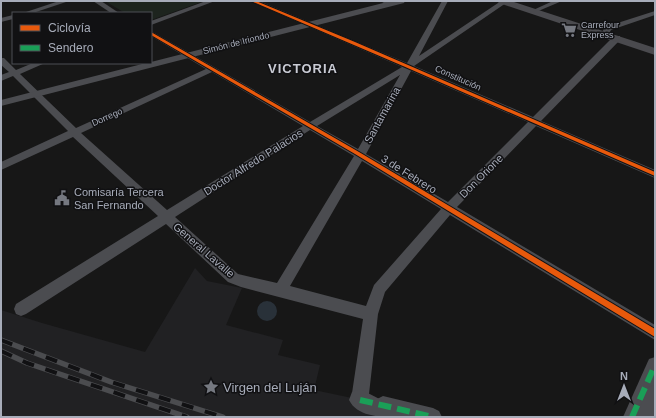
<svg xmlns="http://www.w3.org/2000/svg" width="656" height="418" viewBox="0 0 656 418" font-family="Helvetica,sans-serif">
	<style>
		.built { fill: #212123 }
		.green { fill: #1d241e }
		.water { fill: #293139 }
		.lines { fill: none; stroke-linecap: round; stroke-linejoin: round }
		.minor { fill: #4b4c50; fill-rule: evenodd }
		.tertiary { fill: #4b4c50; fill-rule: evenodd }
		.secondary { fill: #4a4a4e; fill-rule: evenodd }
		.rail-casing { stroke: #4b4c4f; stroke-width: 5.5 }
		.rail { stroke: #111113; stroke-width: 4; stroke-dasharray: 12; stroke-linecap: butt }
		.quiet { stroke: #1a9f57; stroke-width: 6; stroke-dasharray: 13 6; stroke-linecap: butt }
		.cycleway-casing { stroke: #111113; stroke-width: 2 }
		.cycleway { fill: #e8590c; fill-rule: evenodd }
		.labels { text-anchor: middle; dominant-baseline: central; stroke-width: 3; stroke-linejoin: round; paint-order: stroke }
		.far-poi-label { font-size: 9px; fill: #a7acb9; stroke: #111113; text-anchor: start }
		.far-street-label { font-size: 9px; fill: #a7acb9; stroke: #111113 }
		.street-label { font-size: 11px; fill: #a7acb9; stroke: #111113 }
		.poi-label { font-size: 11px; fill: #a7acb9; stroke: #111113; text-anchor: start }
		.far-district-label { font-size: 13px; font-weight: bold; letter-spacing: 1px; fill: #c9cbd4; stroke: #111113 }
		.near-poi-label { font-size: 13px; fill: #a7acb9; stroke: #111113; text-anchor: start }
	</style>
	<rect width="100%" height="100%" fill="#171717"/>
	<path class="built" d="M195,268l12,13 35,7 -16,37 57,15 -5,15 42,10 -6,25 43,9 31,18h-387v-107l41,13 103,29z"/>
	<path class="green" d="M105,1h99l-53,19v-7h-26z"/>
	<circle class="water" cx="267" cy="311" r="10"/>
	<g class="lines">
		<g class="minor">
			<path d="M59,1h10l-36,12h-10z"/>
			<path d="M93,1h8l18,12h-8z"/>
			<path d="M206,1h9l-64,24v-4z"/>
			<path d="M250,1h9l148,62 35,-62h6l-29,55 82,-55h6l-1,2 -92,63 119,51 81,-81h6v4l-79,81 114,49v8l-119,-52 -79,81 198,118v15l-205,-125 -65,77 -7,22 -9,80 5,7 -3,6 -6,3 -11,-4 -3,-6 12,-81 -122,-32 -13,-5 -62,-58 -140,90 -5,2 -5,-2 -2,-5 2,-5 142,-88 -85,-79 -72,33v-8l67,-31 -55,-55 -12,5v-6l8,-3 -8,-7v-7h3l12,12 17,-7h12l-25,11 56,54 130,-59 -55,-33v-5l159,91 92,-55zM411,71l117,51 -80,80 -82,-48zM212,72l91,54 -136,84 -86,-77zM400,75l-42,74 -41,-23zM310,130l44,26 -77,127 -39,-9 -63,-57zM362,161l79,48 -67,76 -8,21 -76,-20z"/>
			<path d="M380,1h9l4,3 -3,2z"/>
			<path d="M553,1h9l-26,11 -5,-1z"/>
			<path d="M655,11v4l-44,15 -3,6h-6l-1,-2 4,-7z"/>
			<path d="M13,15v4l-12,3v-4z"/>
			<path d="M655,357v27l-14,33h-18l26,-58z"/>
			<path d="M383,396l50,12 6,3 3,6c-22,0 -45,1 -65,-6l-3,-6 3,-6z"/>
		</g>
		<g class="tertiary">
			<path d="M391,1h14l-1,2 -403,103v-6l145,-37h5v-1z"/>
			<path d="M655,384v33h-19l12,-29z"/>
			<path d="M360,389l39,20 3,8c-19,0 -44,1 -53,-17l3,-8z"/>
		</g>
		<path class="secondary" d="M497,1h14l144,47v7l-156,-52z"/>
		<g class="rail-casing">
			<g id="rail">
				<path d="M1,340l110,42 112,35"/>
				<path d="M1,351l26,12 160,54"/>
			</g>
		</g>
		<use href="#rail" class="rail"/>
		<g class="quiet">
			<path d="M360,400l73,17"/>
			<path d="M632,417l23,-52"/>
		</g>
		<g class="cycleway-casing">
			<g id="cycleway">
				<path d="M251,1h5l99,41 300,130v4l-252,-110z"/>
				<path d="M151,32l208,120 296,177v8l-300,-183 -204,-119z"/>
			</g>
		</g>
		<use href="#cycleway" class="cycleway"/>
	</g>
	<defs>
		<g id="supermarket-bare" transform="scale(1.2)"><path d="M-6-5.5h2.5l.6 2H6L4.5 2H-2.5L-4.4-4H-6ZM-1.5 3.2a1.3 1.3 0 1 0 .1 0ZM3 3.2a1.3 1.3 0 1 0 .1 0Z" fill="#757880" stroke="#111113" stroke-width="2.5" paint-order="stroke"/></g>
		<g id="civic-bare" transform="scale(1.2)"><path d="M-.6-6.5H3V-4.5H.6V-3L4-1V1h2V6H-6V1h2V-1L-.6-3ZM-1.2 2.5V6h2.4V2.5Z" fill="#757880" stroke="#111113" stroke-width="2.5" paint-order="stroke"/></g>
		<g id="sight-bare" transform="scale(1.2)"><path d="M0-6L1.8-2.2L6-1.7L2.9 1.2L3.7 5.4L0 3.3L-3.7 5.4L-2.9 1.2L-6-1.7L-1.8-2.2Z" fill="#757880" stroke="#111113" stroke-width="2.5" paint-order="stroke"/></g>
	</defs>
	<g fill-rule="evenodd">
		<use href="#supermarket-bare" x="569" y="30"/>
		<use href="#civic-bare" x="62" y="198"/>
		<use href="#sight-bare" x="211" y="387"/>
	</g>
	<g class="labels">
		<g class="far-poi-label">
			<text x="581" y="25">Carrefour<tspan x="581" dy="10">Express</tspan></text>
		</g>
		<g class="far-street-label">
			<text transform="translate(236 43) rotate(-14)">Simón de Iriondo</text>
			<text transform="translate(458 78) rotate(24)">Constitución</text>
			<text transform="translate(107 117) rotate(-24)">Dorrego</text>
		</g>
		<g class="street-label">
			<text transform="translate(382 115) rotate(-61)">Santamarina</text>
			<text transform="translate(253 162) rotate(-32)">Doctor Alfredo Palacios</text>
			<text transform="translate(409 174) rotate(32)">3 de Febrero</text>
			<text transform="translate(481 176) rotate(-45)">Don Orione</text>
			<text transform="translate(204 250) rotate(41)">General Lavalle</text>
		</g>
		<g class="poi-label">
			<text x="74" y="192">Comisaría Tercera<tspan x="74" dy="13">San Fernando</tspan></text>
		</g>
		<g class="far-district-label">
			<text x="303" y="68">VICTORIA</text>
		</g>
		<g class="near-poi-label">
			<text x="223" y="387">Virgen del Luján</text>
		</g>
	</g>
	<rect width="656" height="418" fill="none" stroke="#a7acb9" stroke-width="4"/>
	<rect x="12" y="12" width="140" height="52" fill="#111113" stroke="#4d4f55"/>
	<rect x="20" y="25" width="20" height="6" fill="#e8590c" stroke="#4d4f55"/>
	<text x="48" y="32" font-size="12" fill="#a7acb9">Ciclovía</text>
	<rect x="20" y="45" width="20" height="6" fill="#1a9f57" stroke="#4d4f55"/>
	<text x="48" y="52" font-size="12" fill="#a7acb9">Sendero</text>
	<g transform="translate(624 386)" stroke="#111113" stroke-width="3" paint-order="stroke">
	<path d="M0-3L7 15L0 10L-7 15Z" fill="#a7acb9"/>
	<text y="-6" font-size="11" font-weight="bold" text-anchor="middle" fill="#a7acb9">N</text>
	</g>
</svg>
